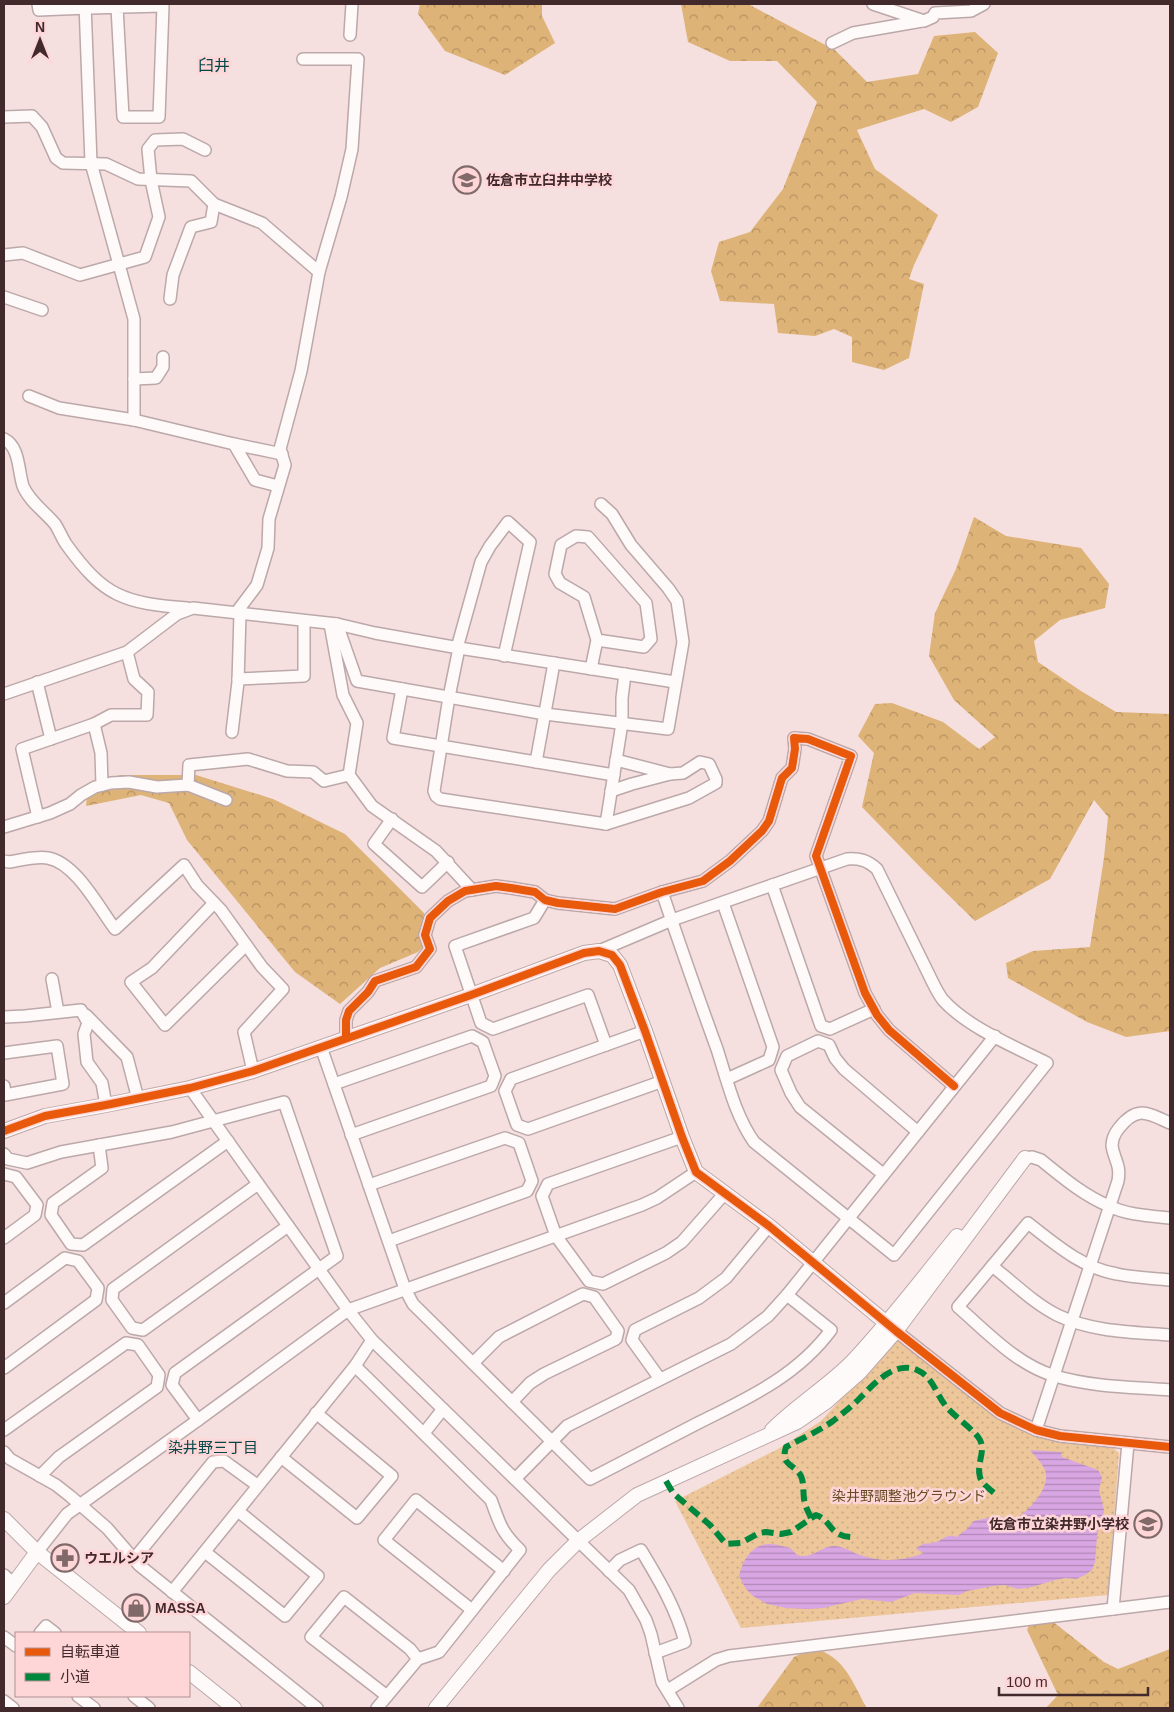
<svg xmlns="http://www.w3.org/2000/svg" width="1174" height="1712" viewBox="0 0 1174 1712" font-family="Arial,'Noto Sans JP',sans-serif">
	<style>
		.forest { fill: url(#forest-crowns) }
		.park { fill: url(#park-dots) }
		.water { fill: url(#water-rules) }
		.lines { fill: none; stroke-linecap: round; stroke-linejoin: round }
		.minor-casing { stroke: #bca8a9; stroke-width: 14 }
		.tertiary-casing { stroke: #bca8a9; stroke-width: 16 }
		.minor { stroke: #fefafa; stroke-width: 11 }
		.tertiary { stroke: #fefafa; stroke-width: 14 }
		.quiet { stroke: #00873e; stroke-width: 6; stroke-dasharray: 12 6; stroke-linecap: butt }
		.cycleway-casing { stroke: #fed6d7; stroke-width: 11 }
		.cycleway { stroke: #e8590c; stroke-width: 8 }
		.labels { text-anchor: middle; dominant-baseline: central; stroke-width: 5; stroke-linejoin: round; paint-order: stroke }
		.poi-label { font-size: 14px; font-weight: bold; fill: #42292b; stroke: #fed6d7; text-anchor: start }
		.park-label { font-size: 14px; fill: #664c24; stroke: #fed6d7 }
		.neighbourhood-label { font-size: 15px; fill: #024647; stroke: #fed6d7 }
		.quarter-label { font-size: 16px; fill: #024647; stroke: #fed6d7 }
	</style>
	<defs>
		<pattern id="forest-crowns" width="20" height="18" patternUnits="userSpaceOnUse" patternTransform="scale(1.25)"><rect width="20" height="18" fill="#deb377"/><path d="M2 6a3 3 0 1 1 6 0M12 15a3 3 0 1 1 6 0" fill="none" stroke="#b69262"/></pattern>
		<pattern id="park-dots" width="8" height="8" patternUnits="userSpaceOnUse" patternTransform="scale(1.25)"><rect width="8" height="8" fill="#edc69a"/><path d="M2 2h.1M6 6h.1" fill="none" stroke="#ccaa85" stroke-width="1.8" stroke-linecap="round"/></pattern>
		<pattern id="water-rules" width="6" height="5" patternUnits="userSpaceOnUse" patternTransform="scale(1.25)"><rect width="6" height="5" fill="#d8a6e2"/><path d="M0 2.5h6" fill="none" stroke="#b187b7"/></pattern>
	</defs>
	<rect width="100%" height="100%" fill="#f5dfdf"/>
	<g class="forest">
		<path d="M420,4h122v12l13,27 -50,32 -60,-24 -27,-37z"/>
		<path d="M681,4h67l87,46 32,32 51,-8 16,-38 41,-4 23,21 -20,54 -27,15 -27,-13 -67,21 18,39 63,46 -24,50 -5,14 15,5 -15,74 -25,12 -32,-8v-25l-18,-8 -19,7 -37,-3 -4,-29 -54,-3 -9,-30 8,-29 31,-10 33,-43 34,-87 -40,-41h-47l-42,-19z"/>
		<path d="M974,517l32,19 75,12 28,36 -4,24 -45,12 -26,21 4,21 43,29 35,21 54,2v317l-44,6 -39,-15 -79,-44 -2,-15 27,-12 57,-4 14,-89 4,-41 -14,-17 -44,79 -75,42 -50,-49 -63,-65 12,-54 -16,-17 17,-32 17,-1 51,19 36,27 16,-12 -41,-37 -25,-44 6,-43 21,-44z"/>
		<path d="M120,775h76l77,24 72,35 79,79 6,27 -12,12 -38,16 -40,36 -45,-32 -108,-132 -18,-37 -28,-8 -55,11 2,-20z"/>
		<path d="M1047,1617l57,45 14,7 52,-20v59h-124l12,-13 -31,-65 3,-7z"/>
		<path d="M813,1648c31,8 39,33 53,59l-1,1h-108l37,-51z"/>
	</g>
	<path class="park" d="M896,1339l100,78 42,19 73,10 8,7 -11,142 -367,33 -66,-127 103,-52 43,-28z"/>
	<path class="water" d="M1030,1450l31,2 1,5 36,13 4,7 -3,13 5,20 -7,26 -2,26 -3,8 -7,5 -9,4 -10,-1 -11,2 -23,7 -14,2 -14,-4 -11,1 -26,5 -8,4 -44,-2 -24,9 -29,-3 -39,9 -16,1 -21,-1 -19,-4 -14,-8 -7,-7 -7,-13c5,-22 19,-38 43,-30 3,1 6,1 8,2 4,3 6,8 12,8 12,1 21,-11 33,-10 10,1 16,6 25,9 23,8 43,6 64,-2l-8,-4c8,-8 11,-4 20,-7 8,-3 11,-9 20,-5l10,-7 8,-9 22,-5 11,2 3,4c15,-7 42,-33 35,-52 -3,-7 -10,-14 -15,-20z"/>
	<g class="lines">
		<g class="minor-casing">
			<g id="minor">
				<path d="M38,4l1,6c42,-2 83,-3 124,-4l-4,111h-36l-6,-110"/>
				<path d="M85,4l6,159 43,156v101"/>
				<path d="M873,4l51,17 9,-4 2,-4 36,-2 13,-7"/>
				<path d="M350,35l2,-31"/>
				<path d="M832,43l21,-10 69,-12"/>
				<path d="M4,117l28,-1 10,11 14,31 7,5 43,1 32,15 53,2 23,23 48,19 57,49"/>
				<path d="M4,255l19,-2 57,22 65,-18 14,-40 -8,-37 -3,-31 7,-9 28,-1 22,11"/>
				<path d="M4,297l38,13"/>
				<path d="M170,299l3,-24 18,-48 20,-5 3,-18"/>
				<path d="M134,379l22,-1 7,-11v-10"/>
				<path d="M29,396l30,12 75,12 100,24 21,36 23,6"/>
				<path d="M4,439c16,8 14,32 19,47 6,15 22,26 32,38 4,6 7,14 11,20 38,53 58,59 121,64"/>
				<path d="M234,444l48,10"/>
				<path d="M236,613l21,-28 11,-37 1,-29 16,-54 -5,-16 21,-78 18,-99 22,-75 11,-48 6,-90h-55"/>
				<path d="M330,624l13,71 14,28 -8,52 23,31 64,45 36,39"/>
				<path d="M337,624l20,57 188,33 123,15 15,-87 -6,-41 -9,-13 -37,-43 -19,-31 -11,-10"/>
				<path d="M457,648l24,-86 9,-16 18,-24 22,20 -26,114"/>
				<path d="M459,648l-10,49 -15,94 2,5 4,3 166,25 83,-26 27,-15v-4l-7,-15 -9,-2 -17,11 -13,1 -38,10 -21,7"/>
				<path d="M591,669l6,-29 -13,-43 -24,-14 -5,-9 6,-29 15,-9 12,1 58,66 5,36 -7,8 -47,-7"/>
				<path d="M238,679l66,-3v-55"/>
				<path d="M37,682l14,57"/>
				<path d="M402,689l-9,49 221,37"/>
				<path d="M4,694l123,-42 50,-38 16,-6 144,16 38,9 84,15 216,34"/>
				<path d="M94,724l17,-9h36l1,-23 -14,-13 -7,-27"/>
				<path d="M232,732l6,-50 2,-68"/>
				<path d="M616,760l54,14"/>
				<path d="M536,762l18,-99"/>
				<path d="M188,785l1,-20 59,-6 39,12 26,1 11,9 25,-6"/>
				<path d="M38,817l-16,-68 72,-25 7,29 1,32"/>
				<path d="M392,819l-18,25 48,43 26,-25"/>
				<path d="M606,824l16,-101v-25l3,-24"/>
				<path d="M4,827l46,-14 20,-9 11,-9 14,-8 16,-4 18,-1 28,5 31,-2 38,15"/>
				<path d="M4,861l5,1c12,-2 27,-6 39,-4 28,5 51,50 67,71l69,-64 13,20 24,25 41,57 21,22 -39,43 9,39"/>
				<path d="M772,885l49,141 9,3 44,-20"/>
				<path d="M545,900l-11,18 -79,28 26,77 12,6 95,-34 18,50"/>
				<path d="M214,903l-62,65 -21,14 34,43 81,-80"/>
				<path d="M723,903l50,144 -4,13 -42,19"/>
				<path d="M599,951l73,-31 175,-61c12,-1 20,1 30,10l56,114c3,6 6,12 10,17 24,27 72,47 104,63l-153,192 -140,-113c-19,-27 -27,-62 -37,-93 -19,-52 -37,-104 -55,-157"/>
				<path d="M52,979l6,33"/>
				<path d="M86,1015l41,42 11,42"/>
				<path d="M4,1017l21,-1 56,-6 7,13 -4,11 3,28 15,21 4,22"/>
				<path d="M645,1031l-134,48 -6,12 12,34 11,4 135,-48"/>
				<path d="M346,1038v-18l3,-9 19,-19 7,-11 41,-14 14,-18 -5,-14 5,-17 18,-17 17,-10 31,-5 15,2 24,4 10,8 13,3 57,6 47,-17 41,-11 27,-20 32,-30 7,-10 13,-43 10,-10 3,-19 -1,-11 14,1 43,17 -35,100 49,137 12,22 12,15 65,56"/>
				<path d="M321,1047l84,242 8,15 177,175c36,-19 72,-37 108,-56 50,-25 99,-47 133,-93l-44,-35"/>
				<path d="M4,1053l53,-7 6,38 -58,11 -1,-9"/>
				<path d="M334,1084l138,-48 11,6 12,34 -4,10 -140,49"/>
				<path d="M190,1088l158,222 24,30 257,250 17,30 5,14 11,48 16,26"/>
				<path d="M682,1137l-134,47 -6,12 14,40 33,45 14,3 63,-31 16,-11 43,-49"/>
				<path d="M99,1145l3,23 -49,35 -2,12 20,29 12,1 145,-104"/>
				<path d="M4,1154l4,5 19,4 34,-11 111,-20 112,-30 53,154 -162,117 -3,12 26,35"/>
				<path d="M1025,1158l7,-1 9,3c21,17 42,35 68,46 18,9 41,10 61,12"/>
				<path d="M4,1174l12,3 21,28 -2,10 -31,23"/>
				<path d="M883,1174l-83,-67 -9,-14 -10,-23 6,-14 31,-15 11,4 6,13 9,11 74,63"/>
				<path d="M258,1184l-145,105 -1,11 20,28 11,2 145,-104"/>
				<path d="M369,1185l136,-47 14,5 13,38 -5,10 -138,50"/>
				<path d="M992,1266c21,16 41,37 65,49 35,17 75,17 113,20"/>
				<path d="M1170,1280c-17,-2 -36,-2 -53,-6 -35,-6 -62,-30 -89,-51l-70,84c29,25 59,58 97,69 37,11 77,11 115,14"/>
				<path d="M4,1303l61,-45 13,3 20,27 -2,12 -92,68"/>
				<path d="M896,1331l104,82 36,17 24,6 110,11"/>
				<path d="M473,1363l26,-26 84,-43 11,3 24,34 -2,8 -72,35 -14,9 -18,19"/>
				<path d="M355,1366l136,134c9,24 10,32 29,50l-81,102 -21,7 -41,49"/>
				<path d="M660,1379l-28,-39 3,-10 64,-32 27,-20 43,-52"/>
				<path d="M4,1430l122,-87 12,2 21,30 -2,12 -98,70 -19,19"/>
				<path d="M1036,1430l82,-249c3,-17 -4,-21 -6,-35 0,-7 3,-13 7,-18 18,-23 28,-15 51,-5"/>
				<path d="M424,1433l19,-24"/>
				<path d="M4,1452l6,7 46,26 14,11 37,32 32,37 178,143"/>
				<path d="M281,1457l76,61 35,-42 -76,-63"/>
				<path d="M515,1479l52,-53 164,-82 37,-28 19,-21 208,-259"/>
				<path d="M37,1552l30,-38 131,-94 150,-110 294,-105 15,-7 39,-26"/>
				<path d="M205,1552l80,64 33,-40 -80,-65"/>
				<path d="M134,1559l79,-97 11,-1 33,24"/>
				<path d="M609,1571l11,-11 21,-10c18,30 35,58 44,92l-30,11"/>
				<path d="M4,1575l9,8"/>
				<path d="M172,1592l183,-226 17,-26"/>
				<path d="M1113,1609l15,-166"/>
				<path d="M472,1610l-88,-70 32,-40 88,71"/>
				<path d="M40,1633l6,-7 9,7"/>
				<path d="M4,1637l12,9"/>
				<path d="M668,1690l48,-30 13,-4 441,-54"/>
				<path d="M78,1696l16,12"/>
				<path d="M134,1696l15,12"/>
				<path d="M387,1696l-76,-59 33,-40 66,52 8,10"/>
				<path d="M4,1701l9,7"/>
			</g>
		</g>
		<g class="tertiary-casing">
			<g id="tertiary">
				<path d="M4,1131l41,-15 61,-11 84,-17 63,-17 218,-76 113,-42 15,-2 13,4 8,10 25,66 37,106 14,35 73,54 127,105"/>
				<path d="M772,1430c25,-25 55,-43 79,-67 38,-40 71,-84 106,-127"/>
				<path d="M4,1519l33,33 102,81"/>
				<path d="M4,1597l33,-45"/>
				<path d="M189,1672l45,36"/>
				<path d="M436,1708l113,-138 29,-29 59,-46 160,-73 29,-20 34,-30 36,-41 129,-173"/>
			</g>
		</g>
		<use href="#minor" class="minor"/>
		<use href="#tertiary" class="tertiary"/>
		<g class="quiet">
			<path d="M666,1481l7,12 37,32 16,19 15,-1 18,-10 7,-1 15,2 10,-2 25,-17c17,6 12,21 36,22"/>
			<path d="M811,1518c-3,-7 -6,-12 -7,-19 -1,-8 0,-16 -3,-23 -7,-13 -21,-10 -15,-29 15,-8 33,-16 47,-26 9,-7 18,-14 26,-22 14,-14 35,-39 58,-29 16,7 18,22 28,35 8,11 30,25 35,35 6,12 -4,24 0,37 2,8 12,14 18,19"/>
		</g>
		<g class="cycleway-casing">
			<g id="cycleway">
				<path d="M346,1038v-18l3,-9 19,-19 7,-11 41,-14 14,-18 -5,-14 5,-17 18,-17 17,-10 31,-5 15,2 24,4 10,8 13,3 57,6 47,-17 41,-11 27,-20 32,-30 7,-10 13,-43 10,-10 3,-19 -1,-11 14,1 43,17 -35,100 49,137 12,22 12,15 65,56"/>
				<path d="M4,1131l41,-15 61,-11 84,-17 63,-17 218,-76 113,-42 15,-2 13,4 8,10 25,66 37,106 14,35 73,54 127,105 104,82 36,17 24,6 110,11"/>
			</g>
		</g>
		<use href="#cycleway" class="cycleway"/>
	</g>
	<defs>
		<g id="school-ring" transform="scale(1.4375)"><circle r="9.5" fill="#fed6d7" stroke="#81696a" stroke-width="1.5"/><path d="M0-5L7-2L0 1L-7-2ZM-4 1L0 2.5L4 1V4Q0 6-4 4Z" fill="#81696a"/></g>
		<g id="pharmacy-ring" transform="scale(1.4375)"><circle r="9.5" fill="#fed6d7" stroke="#81696a" stroke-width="1.5"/><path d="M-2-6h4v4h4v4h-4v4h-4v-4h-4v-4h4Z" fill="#81696a"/></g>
		<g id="shop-ring" transform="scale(1.4375)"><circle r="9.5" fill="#fed6d7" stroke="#81696a" stroke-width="1.5"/><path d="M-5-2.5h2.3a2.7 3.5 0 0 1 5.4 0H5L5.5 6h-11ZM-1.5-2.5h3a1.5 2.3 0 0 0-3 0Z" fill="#81696a"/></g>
	</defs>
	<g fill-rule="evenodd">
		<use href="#school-ring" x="467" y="180"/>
		<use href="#school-ring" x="1148" y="1524"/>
		<use href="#pharmacy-ring" x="65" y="1558"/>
		<use href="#shop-ring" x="136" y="1608"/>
	</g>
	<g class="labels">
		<g class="poi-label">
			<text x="486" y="180">佐倉市立臼井中学校</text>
			<text x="1129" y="1524" text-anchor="end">佐倉市立染井野小学校</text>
			<text x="84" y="1558">ウエルシア</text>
			<text x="155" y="1608">MASSA</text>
		</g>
		<g class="park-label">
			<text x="909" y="1496">染井野調整池グラウンド</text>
		</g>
		<g class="neighbourhood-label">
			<text x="213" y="1447">染井野三丁目</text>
		</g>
		<g class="quarter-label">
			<text x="214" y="65">臼井</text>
		</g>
	</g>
	<rect width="1174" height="1712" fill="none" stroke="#42292b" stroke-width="10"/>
	<rect x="15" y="1632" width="175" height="65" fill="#fed6d7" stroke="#b39192"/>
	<rect x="25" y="1648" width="25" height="8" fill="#e8590c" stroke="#b39192"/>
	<text x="60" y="1657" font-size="15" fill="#42292b">自転車道</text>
	<rect x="25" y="1673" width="25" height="8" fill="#00873e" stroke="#b39192"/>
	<text x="60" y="1682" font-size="15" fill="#42292b">小道</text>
	<g transform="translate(40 40)" stroke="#fed6d7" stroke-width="4" paint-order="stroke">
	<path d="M0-4L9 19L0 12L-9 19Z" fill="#42292b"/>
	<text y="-8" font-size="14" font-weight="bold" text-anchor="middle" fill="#42292b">N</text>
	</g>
	<path d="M999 1687v8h149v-8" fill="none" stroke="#42292b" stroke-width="2.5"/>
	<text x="1006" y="1687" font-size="15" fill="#42292b" stroke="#fed6d7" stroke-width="4" paint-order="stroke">100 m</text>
</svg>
